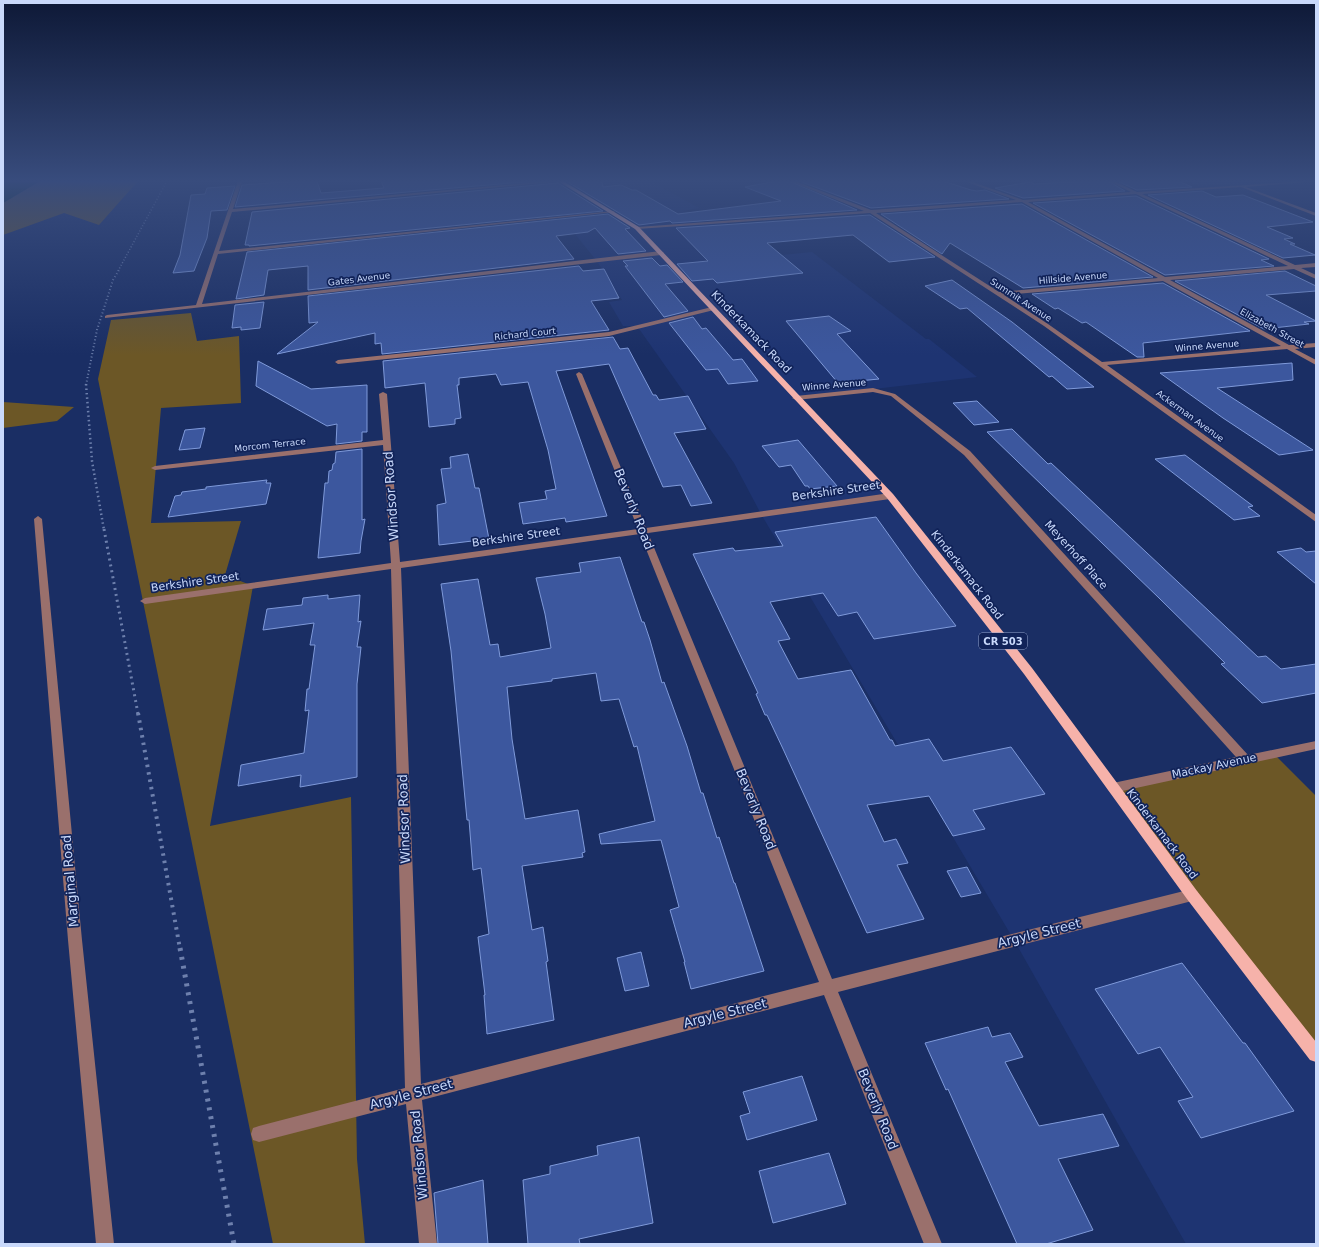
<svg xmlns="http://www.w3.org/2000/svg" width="1319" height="1247" viewBox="0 0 1319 1247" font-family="'DejaVu Sans',sans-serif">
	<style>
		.built { fill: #1e3472 }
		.green { fill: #6c5726 }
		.water { fill: #042b0a }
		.building { fill: #3c579e; stroke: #7f9ada }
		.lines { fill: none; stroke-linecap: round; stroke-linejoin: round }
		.minor { fill: #9a706c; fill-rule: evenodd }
		.major { fill: #f6b2aa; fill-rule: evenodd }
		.rail-far5 { stroke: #6e80ad; stroke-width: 1.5; stroke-dasharray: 1 2; stroke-linecap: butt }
		.rail-far4 { stroke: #6e80ad; stroke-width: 2; stroke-dasharray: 1 2.5; stroke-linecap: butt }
		.rail-far3 { stroke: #6e80ad; stroke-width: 2.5; stroke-dasharray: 1.5 3; stroke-linecap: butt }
		.rail-far2 { stroke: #6e80ad; stroke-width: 3; stroke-dasharray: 2 4; stroke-linecap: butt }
		.rail-far1 { stroke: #6e80ad; stroke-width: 4; stroke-dasharray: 2.5 5; stroke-linecap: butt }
		.rail { stroke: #6e80ad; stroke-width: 5; stroke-dasharray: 3 6; stroke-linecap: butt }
		.labels { text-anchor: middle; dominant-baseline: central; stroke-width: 3.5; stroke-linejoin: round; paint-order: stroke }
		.far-street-label { font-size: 9px; fill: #c9d9fb; stroke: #112359 }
		.shield { fill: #112359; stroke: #92a2ca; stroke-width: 1 }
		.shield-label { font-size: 10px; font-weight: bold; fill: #c9d9fb }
		.street-label { font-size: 11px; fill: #c9d9fb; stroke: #112359 }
		.near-street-label { font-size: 13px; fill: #c9d9fb; stroke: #112359 }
	</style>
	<rect width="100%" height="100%" fill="#1a2e64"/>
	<g class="built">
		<path d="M475,181h175l49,27 -16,3 22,12 21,-1 35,35 51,-5 114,87h3l48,38 -180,21 93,98 426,558v190h-130l-172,-304 -253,-426 -27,-51 -97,-137h-14l-14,-24 13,-2 -26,-40 -34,-42 -12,1 -31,-34 -38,4z"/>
		<path d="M1187,181h102l-90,5z"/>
	</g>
	<g class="green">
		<path d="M40,181h98l-39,44 -35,-12 -61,22v-32z"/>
		<path d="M191,313l6,28 42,-5 2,67 -80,5 -10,115 90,-2 -16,54 28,11 -43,240 141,-29 6,362 8,85h-92l-175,-865 13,-59z"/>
		<path d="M3,402l71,5 -17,14 -54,7z"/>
		<path d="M1274,754l42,42v258l-203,-266z"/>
	</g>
	<path class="water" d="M3,181h37l-37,22z"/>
	<g class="building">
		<path d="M299,181h18l4,12 63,-5 -3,-7h153l-299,26 7,-22z"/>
		<path d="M566,181h36l1,6 18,-2 11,5h4l42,24 103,-13 -36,-14 32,-6h12l68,29 -185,13 -2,-2 -31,4z"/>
		<path d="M799,181h144l28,9 6,1 8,-1 24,9 -138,9z"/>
		<path d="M1088,181h20l17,10 -102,7 -28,-10 35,-6 4,2z"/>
		<path d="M1117,181h61l14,6 -55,3z"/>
		<path d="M558,183l45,28 -354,35v-1h-4l7,-33z"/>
		<path d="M235,186l-8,24 -16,1 -4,27 -13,33 -21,2 7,-18 11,-60 14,-1 2,-6z"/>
		<path d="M1202,191l14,6 27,-2 70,27 -46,5 26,11 -9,1 11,5h-5l25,11 -32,3 -135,-63z"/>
		<path d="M1136,196l133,63 -8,1 13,6 -109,9 -132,-72z"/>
		<path d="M1022,204l131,73 -130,11 -73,-45 -8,11 -61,-40z"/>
		<path d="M608,214l22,14 -5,1 21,22 -28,3 -23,-26 -7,4 -32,4 18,23 -266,31v-24l-40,4 -4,25 -28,4 11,-47z"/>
		<path d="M870,215l65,42 -46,5 -36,-27 -86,8 36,30 -86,10 -4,-4 -21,2 -15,-17 31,-3 -32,-33z"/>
		<path d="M652,258l8,8 7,-1 16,17 -18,2 23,27 -24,6 -39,-51h3l-5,-5z"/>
		<path d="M579,266l4,5 21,-2 15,29 -28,3 18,29 -227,24 -1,-11 -6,1v-11l-98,21 41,-32 -9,1 -1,-27z"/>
		<path d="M1285,271l31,15v5l-50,4 50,26 -12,1 5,2 -45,5 -89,-48z"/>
		<path d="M952,280l60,42 82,65 -27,2 -15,-13 -3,1 -82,-69 -7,1 -35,-23z"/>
		<path d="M1163,283l87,48 -107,12 1,14h-7l-51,-35 -4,1 -24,-15 -3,1 -23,-15z"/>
		<path d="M264,302l-4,26 -19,2v-3l-9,1 3,-23z"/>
		<path d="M829,316l22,15 -14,3 42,45 -41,4 -52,-62z"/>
		<path d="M693,317l9,12 4,-1 27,32 9,-1 16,22 -30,3 -10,-15 -12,1 -37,-47z"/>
		<path d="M613,337l7,12 8,-1 25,47h3l3,5 29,-4 18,33 -32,4 38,70 -21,3 -10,-21 -18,2 -54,-123 -53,7 51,145 -41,6 -1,-4 -42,6 -4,-21 28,-4 -2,-8 11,-2 -8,-39 -20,-68 -27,3 -5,-11 -37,4v7h-2l4,33 -6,1v5l-26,3 -4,-44 -40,5 -2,-27z"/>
		<path d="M258,361l53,28 56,-4v47h-5v9l-26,3 1,-20 -10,2 -71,-40z"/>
		<path d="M1292,363l1,17 -76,8 96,62 -34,5 -56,-37 -63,-45z"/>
		<path d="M977,401l22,21 -25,3 -21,-22z"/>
		<path d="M205,428l-5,20 -21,2 6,-20z"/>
		<path d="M1012,429l36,35 3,-1 207,194 8,-1 15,13 35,-5v29l-54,10 -41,-39 4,-1 -66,-65 -172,-166z"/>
		<path d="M798,440l39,46 -27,3 -2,-3h-3l-14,-21 -12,2 -17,-21z"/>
		<path d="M362,449v71l3,-1 -4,22 -1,12 -42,5 7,-75h3l1,-12 3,-1 1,-6 2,-1 1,-11z"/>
		<path d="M468,454l7,34h4l10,51 -50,6 -2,-40 9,-2 -5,-34 10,-1 -1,-11z"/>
		<path d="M1185,455l68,51 -5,1 12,9 -26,4 -79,-61z"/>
		<path d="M267,480l-1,3h5l-5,21 -98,13 7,-21 6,-1 1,-3 24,-3v-2z"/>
		<path d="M876,517l40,56 40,53 -82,13 -17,-27 -19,4 -15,-23 -53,9 20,37 -12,2 20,38 53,-9 39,70h2l3,6 34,-7 14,22 68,-14 34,47 -72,16 12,19 -32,7 -24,-40 -62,9 17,37 12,-3 12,24 -11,2 27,54 -57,14 -83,-182 -17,-36h-2l-9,-21 2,-1 -65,-139 40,-6 2,3 48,-5 -8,-14z"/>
		<path d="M1301,548l5,4 10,-1v33l-39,-32z"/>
		<path d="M620,557l22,65h2l6,18 12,43 2,-1 23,64 14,47h2l14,45 2,-1 15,46h1l29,88 -73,18 -7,-27h1l-15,-52 9,-3 -18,-67 -60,4 -2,-10 56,-13 -18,-75 -3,1 -15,-48 -18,2 -5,-28 -44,6v2l-45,6 5,52 13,80 53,-9 7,42 -3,1 1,4 -61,9 10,64 11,-3 5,34 -2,1 8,58 -67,14 -3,-39h1l-7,-58 11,-3 -8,-66 -8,2 -4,-50h-2l-16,-169 -10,-67 37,-5 12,66 8,-1 2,13 51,-9 -6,-34 -9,-36 45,-6 -2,-9z"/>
		<path d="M328,595v4l32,-4 -2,27 3,-1 -4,26h4l-4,37v93l-57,10 1,-12 -63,11 3,-21 63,-12 5,-43 -4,1 2,-22h2l6,-44h-5l4,-22 -51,7 4,-21 35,-4 1,-7z"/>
		<path d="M967,867l14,26 -20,4 -14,-26z"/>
		<path d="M641,952l8,34 -24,5 -8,-33z"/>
		<path d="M1182,963l61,80h2l49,68 -93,27 -23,-37 15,-4 -33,-50 -22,7 -43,-65z"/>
		<path d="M988,1027l4,10 18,-4 13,24 -18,5 34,64 64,-12 16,32 -61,13 35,71 -47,14h-29l-69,-155 -2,1 -21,-47z"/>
		<path d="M802,1076l15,44 -70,20 -7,-24 10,-3 -7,-21z"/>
		<path d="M639,1137l14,86 -74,16 1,5h-52l-5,-64 27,-6v-8l48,-11 -1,-9z"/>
		<path d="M829,1153l17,51 -73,19 -14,-52z"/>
		<path d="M483,1180l5,64h-50l-4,-51z"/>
	</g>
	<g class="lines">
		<g class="minor">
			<path d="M238,181h4l-9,28 316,-28h14l-331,31 -13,39 394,-40 2,1 -397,42 -16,50 459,-53 3,2 -3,2 -556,63v-2l2,-1 89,-10z"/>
			<path d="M790,181h5l76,29 145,-10 -52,-19h6l53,19 108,-8 -22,-11h5l23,11 171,-11 -2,1 -60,5 70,26v3l-75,-29 -99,7 153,71 21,-2v4l-15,1 15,7v4l-22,-10 -124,11 119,65 27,-2v4l-21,2 21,11v5l-29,-16 -180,16 209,150v7l-272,-196 -174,-113 -233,16 -2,-1 2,-1 227,-16zM1136,194l152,72 -123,11 -137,-75zM1022,202l136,76 -159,14 -123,-79zM1163,281l118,65 -179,16 -54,-38 -44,-29z"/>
			<path d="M712,307l3,2 -1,1 -105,26 -271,28 -3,-2 3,-2 271,-28z"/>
			<path d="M579,372l3,2 64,154 244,-35 4,3 -4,3 -242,34 184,446 360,-90 5,2 2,4 -2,4 -5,2 -354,91 104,252h-18l-100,-249 -402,105 15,144h-18l-13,-140 -147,38 -6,-2 -2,-6 2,-6 6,-2 146,-38 -14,-519 -246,35 -5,-3 5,-3 246,-35 -8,-118 -228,25 -4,-2 4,-2 228,-26 -4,-46 4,-2 4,2 13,168 238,-33 -62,-155zM640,534l179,448 -398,102 -20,-516z"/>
			<path d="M873,388l22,6 75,57 278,304 68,-14v8l-203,44 -4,-2 -2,-3 2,-3 4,-2 123,-26 -272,-302 -73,-59 -18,-4 -77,8 -4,-2 4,-2z"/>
			<path d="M38,516l4,3 40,421 32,304h-18l-28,-304 -34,-421z"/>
		</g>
		<path class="major" d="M558,181h5l76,46 254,267 139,174 165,223 119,151v20l-6,-2 -123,-161 -163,-225 -137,-176 -252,-269z"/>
		<path class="rail-far5" d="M118,271l49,-90"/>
		<path class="rail-far4" d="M86,385l11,-55 16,-50 6,-10"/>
		<path class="rail-far3" d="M86,384l6,77 12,69"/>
		<path class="rail-far2" d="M104,529l34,185"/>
		<path class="rail-far1" d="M138,713l42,236"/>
		<path class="rail" d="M180,948l54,296"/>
	</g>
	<linearGradient id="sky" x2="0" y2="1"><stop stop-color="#0e1937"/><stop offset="0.51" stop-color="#384c7d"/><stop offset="1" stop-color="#384c7d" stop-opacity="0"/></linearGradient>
	<rect width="1319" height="355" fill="url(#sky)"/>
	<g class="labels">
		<g class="far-street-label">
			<text transform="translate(1073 278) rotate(-5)">Hillside Avenue</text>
			<text transform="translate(359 279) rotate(-7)">Gates Avenue</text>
			<text transform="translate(1021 300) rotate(33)">Summit Avenue</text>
			<text transform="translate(1272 328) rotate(29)">Elizabeth Street</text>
			<text transform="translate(525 334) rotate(-6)">Richard Court</text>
			<text transform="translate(1207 346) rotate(-5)">Winne Avenue</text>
			<text transform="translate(834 385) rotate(-5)">Winne Avenue</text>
			<text transform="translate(1190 416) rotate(36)">Ackerman Avenue</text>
			<text transform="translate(270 445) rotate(-6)">Morcom Terrace</text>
		</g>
		<rect class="shield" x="979" y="633" width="48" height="16" rx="3"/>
		<g class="shield-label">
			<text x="1003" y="641">CR 503</text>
		</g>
		<g class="street-label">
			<text transform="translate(751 332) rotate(46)">Kinderkamack Road</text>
			<text transform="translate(836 491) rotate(-8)">Berkshire Street</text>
			<text transform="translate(516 537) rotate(-8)">Berkshire Street</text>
			<text transform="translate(1076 555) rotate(48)">Meyerhoff Place</text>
			<text transform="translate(967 575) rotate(52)">Kinderkamack Road</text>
			<text transform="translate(195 582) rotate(-8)">Berkshire Street</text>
			<text transform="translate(1214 766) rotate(-12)">Mackay Avenue</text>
			<text transform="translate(1162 834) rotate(53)">Kinderkamack Road</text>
		</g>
		<g class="near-street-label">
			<text transform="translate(391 496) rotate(-94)">Windsor Road</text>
			<text transform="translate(634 509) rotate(68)">Beverly Road</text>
			<text transform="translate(756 809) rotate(68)">Beverly Road</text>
			<text transform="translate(404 819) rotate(-92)">Windsor Road</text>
			<text transform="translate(70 881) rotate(-95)">Marginal Road</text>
			<text transform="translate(1039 933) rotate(-14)">Argyle Street</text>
			<text transform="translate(725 1013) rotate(-14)">Argyle Street</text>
			<text transform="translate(411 1094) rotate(-15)">Argyle Street</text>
			<text transform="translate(878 1109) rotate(68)">Beverly Road</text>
			<text transform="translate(419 1155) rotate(-95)">Windsor Road</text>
		</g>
	</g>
	<rect width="1319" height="1247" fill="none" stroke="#c9d9fb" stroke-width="8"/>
</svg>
